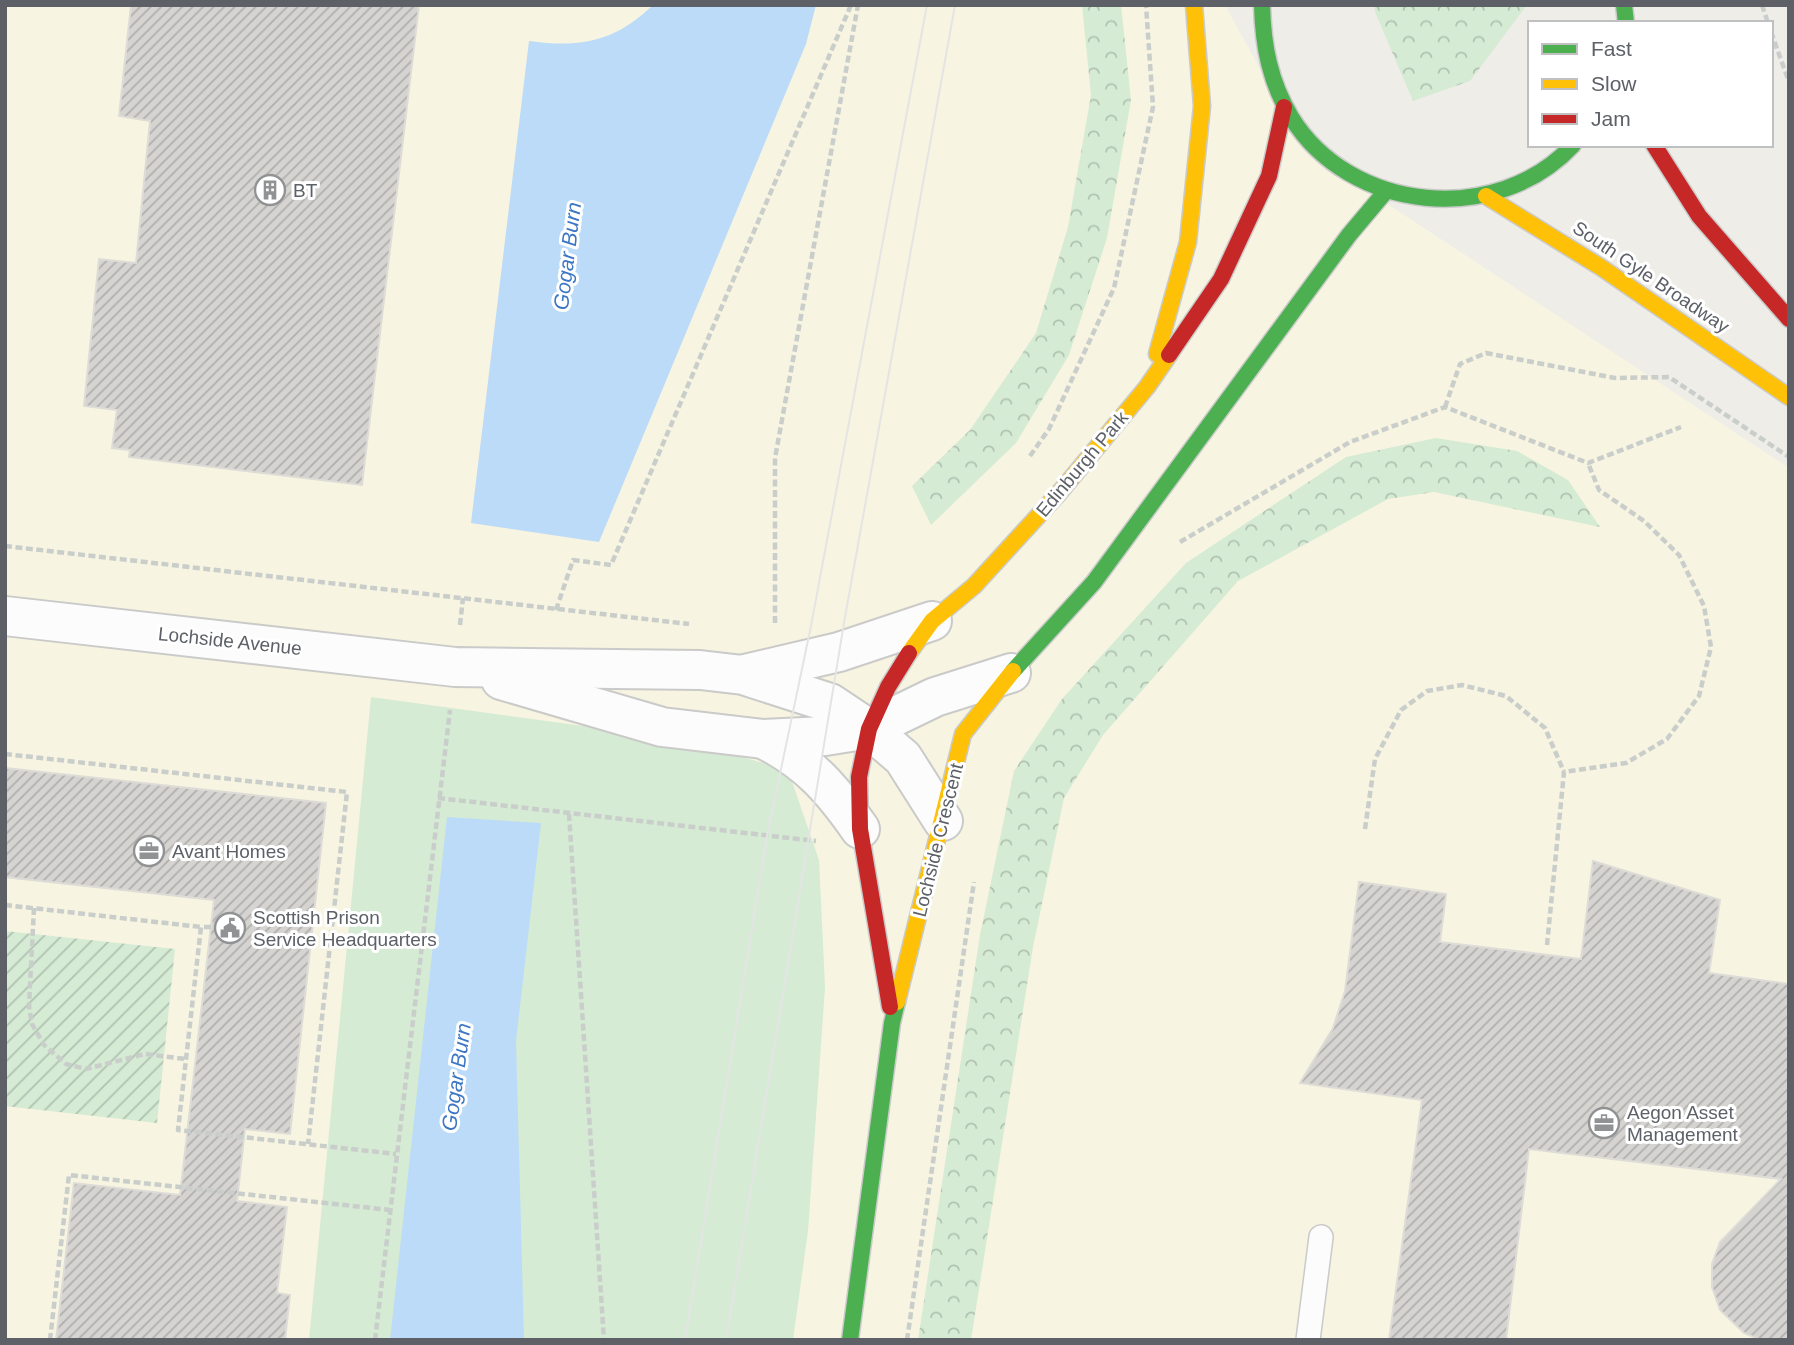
<svg xmlns="http://www.w3.org/2000/svg" width="1794" height="1345" viewBox="0 0 1794 1345" font-family="Arial,sans-serif">
	<style>
		.commercial { fill: #f7f4e1 }
		.forest { fill: url(#forest-crowns) }
		.park { fill: #d5ebd4 }
		.garden { fill: url(#garden-furrows) }
		.water { fill: #bcdbf8 }
		.building { fill: url(#building-hatch); stroke: #dedcd7; stroke-width: 2 }
		.lines { fill: none; stroke-linecap: round; stroke-linejoin: round }
		.lane-casing { stroke: #cacac9; stroke-width: 26 }
		.street-casing { stroke: #cacac9; stroke-width: 42 }
		.fast-casing { stroke: #cacbca; stroke-width: 19 }
		.slow-casing { stroke: #cacbca; stroke-width: 19 }
		.jam-casing { stroke: #cacbca; stroke-width: 19 }
		.path { stroke: #c9cecb; stroke-width: 4.5; stroke-dasharray: 7 3.5; stroke-linecap: butt }
		.lane { stroke: #fcfcfc; stroke-width: 23 }
		.street { stroke: #fcfcfc; stroke-width: 38 }
		.fast { stroke: #4caf50; stroke-width: 16 }
		.slow { stroke: #ffc107; stroke-width: 16 }
		.jam { stroke: #c62828; stroke-width: 16 }
		.tram { stroke: #e5e4e4; stroke-width: 2 }
		.labels { text-anchor: middle; dominant-baseline: central; stroke-width: 6; stroke-linejoin: round; paint-order: stroke }
		.poi-label { font-size: 19px; fill: #5d6167; stroke: #fff; text-anchor: start }
		.street-label { font-size: 19px; fill: #5d6167; stroke: #fff }
		.water-label { font-size: 21px; font-style: italic; fill: #3d77c4; stroke: #fff }
	</style>
	<defs>
		<pattern id="forest-crowns" width="20" height="18" patternUnits="userSpaceOnUse" patternTransform="scale(1.75)"><rect width="20" height="18" fill="#d5ebd4"/><path d="M2 6a3 3 0 1 1 6 0M12 15a3 3 0 1 1 6 0" fill="none" stroke="#b0c2b0"/></pattern>
		<pattern id="garden-furrows" width="10" height="10" patternUnits="userSpaceOnUse" patternTransform="scale(1.75)"><rect width="10" height="10" fill="#d5ebd4"/><path d="M-1 1l2-2M0 10L10 0M9 11l2-2" fill="none" stroke="#b0c2b0"/></pattern>
		<pattern id="building-hatch" width="6" height="6" patternUnits="userSpaceOnUse" patternTransform="scale(1.75)"><rect width="6" height="6" fill="#d5d4d1"/><path d="M-1 1l2-2M0 6l6-6M5 7l2-2" fill="none" stroke="#b0afad"/></pattern>
	</defs>
	<rect width="100%" height="100%" fill="#eeede8"/>
	<path class="commercial" d="M5,5h1220l79,144 485,319v872h-1784z"/>
	<g class="forest">
		<path d="M1082,5h39l10,95 -24,138 -38,117 -53,88 -85,82 -19,-39 58,-56 66,-97 32,-106 23,-132z"/>
		<path d="M1374,5h153l-57,76 -57,20 -38,-89z"/>
		<path d="M1436,438l81,13 51,29 32,47 -166,-35 -46,7 -150,82 -135,154 -39,63 -31,149 -62,393h-53l62,-405 34,-164 48,-72 124,-136 160,-106z"/>
	</g>
	<path class="park" d="M371,697l307,42 110,31 31,90 6,127 -17,244 -15,109h-484z"/>
	<path class="garden" d="M5,931l170,18 -18,174 -152,-17z"/>
	<g class="water">
		<path d="M653,5h163l-10,39 -207,498 -128,-19 58,-482c51,7 86,1 124,-36z"/>
		<path d="M447,817l94,6 -25,218 8,299h-134z"/>
	</g>
	<g class="building">
		<path d="M131,5h288l-57,480 -233,-28 1,-7 -18,-2 5,-38 -33,-4 15,-147 37,4 14,-142 -31,-5z"/>
		<path d="M5,768l321,35 -36,331 -45,-5 -8,72 50,6 -10,86 13,2 -5,45h-229l18,-157 106,12 34,-295 -209,-23z"/>
		<path d="M1593,861l127,39 -11,73 80,11v356h-28l-17,-7 -24,-23 -8,-23v-23l8,-22 61,-63 -252,-30 -23,191h-117l33,-240 -122,-17 33,-55 12,-37 14,-109 87,12 -6,48 141,17z"/>
	</g>
	<g class="lines">
		<g class="lane-casing">
			<path id="lane" d="M1308,1340l13,-103"/>
		</g>
		<g class="street-casing">
			<g id="street">
				<path d="M5,616l450,51 245,3 43,5 87,28 39,26 34,29 40,63"/>
				<path d="M745,674l94,-22 93,-31"/>
				<path d="M501,680l161,47 101,12 62,-3 44,-7 66,-32 76,-24"/>
				<path d="M763,739c45,22 69,50 97,90"/>
			</g>
		</g>
		<g class="fast-casing">
			<g id="fast">
				<path d="M1262,5c1,41 8,77 29,112 59,96 206,110 282,28"/>
				<path d="M1624,5l2,18"/>
				<path d="M1013,671l81,-89 255,-347 37,-44"/>
				<path d="M850,1340l42,-317 5,-21"/>
			</g>
		</g>
		<g class="slow-casing">
			<g id="slow">
				<path d="M1486,196l116,72 187,129"/>
				<path d="M1157,354l31,-112 14,-136 -8,-101"/>
				<path d="M909,653l23,-32 42,-35 86,-94 87,-105 22,-32"/>
				<path d="M897,1002l66,-268 50,-63"/>
			</g>
		</g>
		<g class="jam-casing">
			<g id="jam">
				<path d="M1654,145l45,71 90,103"/>
				<path d="M1169,355l52,-76 48,-103 15,-69"/>
				<path d="M890,1007l-30,-178 -1,-52 10,-48 19,-42 21,-34"/>
			</g>
		</g>
		<g class="path">
			<path d="M1762,5l6,18"/>
			<path d="M1771,32l18,50"/>
			<path d="M1445,407l15,-43 26,-11 129,25 54,-1 120,80"/>
			<path d="M1030,456l19,-27 65,-141 39,-181 -7,-102"/>
			<path d="M1180,542l170,-100 95,-35 143,56 93,-36"/>
			<path d="M5,546l684,78"/>
			<path d="M556,610l17,-50 38,5 240,-560"/>
			<path d="M775,623v-165l83,-453"/>
			<path d="M460,625l3,-27"/>
			<path d="M5,754l342,38 -39,352"/>
			<path d="M438,798l378,43"/>
			<path d="M569,814l35,526"/>
			<path d="M1365,829l10,-70 26,-49 26,-19 35,-6 44,11 39,32 19,44"/>
			<path d="M5,905l196,22"/>
			<path d="M34,908l-5,98 3,18 12,21 22,19 20,5 59,-15 41,5"/>
			<path d="M211,927h-10l-23,203 218,24"/>
			<path d="M1547,945l17,-173 62,-9 41,-24 32,-43 12,-49 -7,-41 -25,-51 -35,-34 -45,-31 -11,-27"/>
			<path d="M50,1340l19,-165 321,35"/>
			<path d="M375,1340l75,-630"/>
			<path d="M907,1340l67,-458"/>
		</g>
		<use href="#lane" class="lane"/>
		<use href="#street" class="street"/>
		<use href="#fast" class="fast"/>
		<use href="#slow" class="slow"/>
		<use href="#jam" class="jam"/>
		<g class="tram">
			<path d="M685,1340l82,-504 44,-210 116,-621"/>
			<path d="M726,1340l119,-723 110,-612"/>
		</g>
	</g>
	<defs>
		<g id="building-ring" transform="scale(1.575)"><circle r="9.5" fill="#fff" stroke="#909294" stroke-width="1.5"/><path d="M-4-6H4V6H1V3H-1V6H-4ZM-2.5-4.3h1.7v1.8h-1.7ZM.8-4.3h1.7v1.8H.8ZM-2.5-1h1.7V.8h-1.7ZM.8-1h1.7V.8H.8Z" fill="#909294"/></g>
		<g id="office-ring" transform="scale(1.575)"><circle r="9.5" fill="#fff" stroke="#909294" stroke-width="1.5"/><path d="M-6-3h4V-5.5h4V-3h4V5H-6ZM-1-4.5V-3h2v-1.5ZM-6 0V1H6V0Z" fill="#909294"/></g>
		<g id="civic-ring" transform="scale(1.575)"><circle r="9.5" fill="#fff" stroke="#909294" stroke-width="1.5"/><path d="M-.6-6.5H3V-4.5H.6V-3L4-1V1h2V6H-6V1h2V-1L-.6-3ZM-1.2 2.5V6h2.4V2.5Z" fill="#909294"/></g>
	</defs>
	<g fill-rule="evenodd">
		<use href="#building-ring" x="270" y="190"/>
		<use href="#office-ring" x="149" y="851"/>
		<use href="#civic-ring" x="230" y="928"/>
		<use href="#office-ring" x="1604" y="1123"/>
	</g>
	<g class="labels">
		<g class="poi-label">
			<text x="293" y="190">BT</text>
			<text x="172" y="851">Avant Homes</text>
			<text x="253" y="917">Scottish Prison<tspan x="253" dy="22">Service Headquarters</tspan></text>
			<text x="1627" y="1112">Aegon Asset<tspan x="1627" dy="22">Management</tspan></text>
		</g>
		<g class="street-label">
			<text transform="translate(1651 277) rotate(34)">South Gyle Broadway</text>
			<text transform="translate(1082 464) rotate(-50)">Edinburgh Park</text>
			<text transform="translate(230 641) rotate(6)">Lochside Avenue</text>
			<text transform="translate(938 840) rotate(-76)">Lochside Crescent</text>
		</g>
		<g class="water-label">
			<text transform="translate(567 256) rotate(-83)">Gogar Burn</text>
			<text transform="translate(456 1077) rotate(-82)">Gogar Burn</text>
		</g>
	</g>
	<rect width="1794" height="1345" fill="none" stroke="#5d6167" stroke-width="14"/>
	<rect x="1528" y="21" width="245" height="126" fill="#ffffff" stroke="#bec0c2" stroke-width="2"/>
	<rect x="1542" y="44" width="35" height="10" fill="#4caf50" stroke="#bec0c2" stroke-width="2"/>
	<text x="1591" y="56" font-size="21" fill="#5d6167">Fast</text>
	<rect x="1542" y="79" width="35" height="10" fill="#ffc107" stroke="#bec0c2" stroke-width="2"/>
	<text x="1591" y="91" font-size="21" fill="#5d6167">Slow</text>
	<rect x="1542" y="114" width="35" height="10" fill="#c62828" stroke="#bec0c2" stroke-width="2"/>
	<text x="1591" y="126" font-size="21" fill="#5d6167">Jam</text>
</svg>
